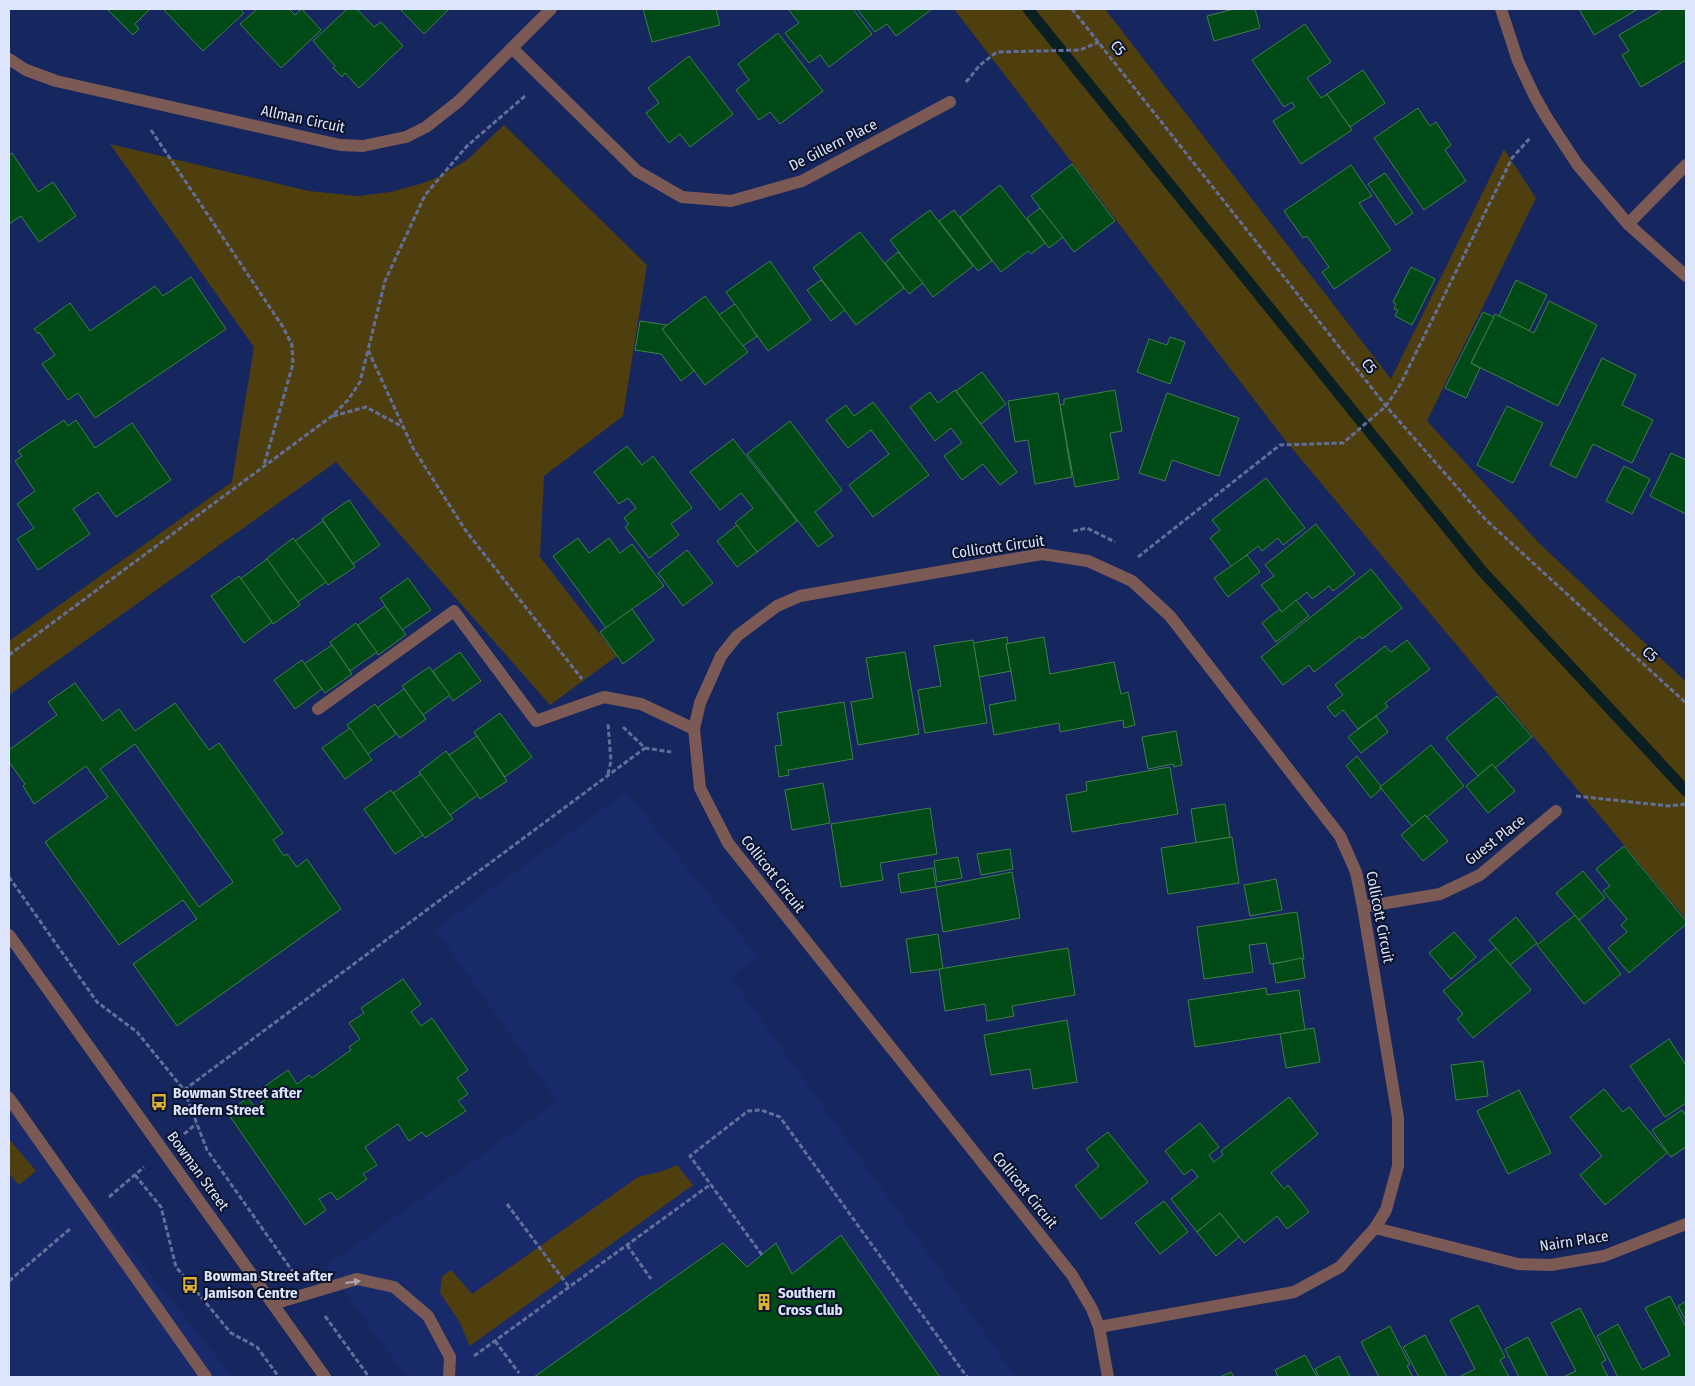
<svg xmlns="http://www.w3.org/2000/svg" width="1695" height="1386" viewBox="0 0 1695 1386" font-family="'Fira Sans Condensed',sans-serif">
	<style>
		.built { fill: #192a6b }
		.green { fill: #503f0e }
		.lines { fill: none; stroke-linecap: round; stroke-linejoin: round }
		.stream { stroke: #0a1f22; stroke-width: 11 }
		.building { fill: #004a18; stroke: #407f4a; fill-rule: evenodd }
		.path { stroke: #626f9b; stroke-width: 3; stroke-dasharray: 5 2.5; stroke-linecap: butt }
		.service { stroke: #7b5954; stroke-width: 12 }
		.minor { stroke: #7b5954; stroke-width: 12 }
		.tertiary { stroke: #7b5954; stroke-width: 12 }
		.oneway { fill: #b0a6b0 }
		.labels { text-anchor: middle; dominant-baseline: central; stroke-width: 4; stroke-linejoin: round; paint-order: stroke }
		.street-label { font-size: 15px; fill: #dce5fb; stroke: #0a132c }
		.poi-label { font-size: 15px; font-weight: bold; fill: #dce5fb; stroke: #0a132c; text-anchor: start }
	</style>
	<rect width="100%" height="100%" fill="#16265f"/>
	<g class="built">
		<path d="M627,792l131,165 -27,20 285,400h-610l-80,-111 231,-165 -122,-172z"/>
		<path d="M9,1098l224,279h-224z"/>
	</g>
	<g class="green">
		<path d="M954,9h151l286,370 113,-230 32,49 -109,223 112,122 147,139v237l-401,-479z"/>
		<path d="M504,125l143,140 -24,151 -79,60 -4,81 77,99 -67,49 -214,-243 -327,233v-54l223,-159 22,-135 -144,-203 199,47 49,5 33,-4 32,-9 15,-6 29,-17z"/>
		<path d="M9,1139l27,32 -17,14 -10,-12z"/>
		<path d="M677,1165l16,20 -223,161 -11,-25 -19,-28 2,-16 9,-7 21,24 166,-117 25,-6z"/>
	</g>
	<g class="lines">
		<path class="stream" d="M1028,9l454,562 204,220"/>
	</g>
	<g class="building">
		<path d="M107,9h43l-15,15 4,5 -6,6z"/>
		<path d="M163,9h77l4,4 -41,38z"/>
		<path d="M257,9h32l6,6 7,-6 19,21 -40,38 -41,-44z"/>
		<path d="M347,9h10l17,18 7,-5 22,24 -44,42 -14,-15 -3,4 -9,-9 2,-2 -22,-25z"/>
		<path d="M400,9h49l-25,25z"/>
		<path d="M643,9h73l4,16 -68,17z"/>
		<path d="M788,9h65l19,25 -43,33 -9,-12 -11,8 -24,-30 14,-10z"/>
		<path d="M857,9h75l-36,27 -9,-12 -12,8z"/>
		<path d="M1234,9h21l5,19 -46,13 -7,-25z"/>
		<path d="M1579,9h59l-44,26z"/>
		<path d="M1664,9h22v51l-45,27 -19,-32 7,-4 -10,-16z"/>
		<path d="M1305,24l26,38 -24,16 14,20 6,-4 25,36 -51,34 -28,-43 22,-14 -3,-5 -8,5 -32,-47z"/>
		<path d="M778,33l45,58 -43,33 -10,-12 -11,8 -23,-30 13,-10 -11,-16z"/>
		<path d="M689,56l44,58 -43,33 -10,-13 -11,9 -23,-30 13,-10 -11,-15z"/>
		<path d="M1363,70l22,33 -35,24 -23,-33z"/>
		<path d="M1418,108l12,18 6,-4 15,23 -6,5 21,31 -42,29 -50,-72z"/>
		<path d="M12,153l26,39 15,-10 23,34 -37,26 -18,-26 -12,8v-69z"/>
		<path d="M1072,164l43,57 -41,31 -43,-56z"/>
		<path d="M1351,165l21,31 -13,7 32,47 -57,39 -12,-17 7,-5 -22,-31 -4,2 -19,-27z"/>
		<path d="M1385,173l28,40 -17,12 -28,-41z"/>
		<path d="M1000,185l45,58 -14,11 -3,-3 -27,21 -41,-55z"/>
		<path d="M1040,208l23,29 -14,11 -22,-30z"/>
		<path d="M930,210l43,56 -40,31 -43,-57z"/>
		<path d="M954,210l38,51 -14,10 -39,-50z"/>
		<path d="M860,232l44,56 -48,37 -43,-57z"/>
		<path d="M898,252l25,31 -14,11 -24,-31z"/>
		<path d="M770,261l41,59 -43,31 -42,-59z"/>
		<path d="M1411,267l24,12 -23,46 -17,-9 3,-6 -4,-1 2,-5 -3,-2z"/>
		<path d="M191,277l35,52 -131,89 -17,-25 -10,7 -26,-36 13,-9 -16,-23 -1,2 -4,-5 36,-26 20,28 65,-45 8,10z"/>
		<path d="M821,280l24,30 -14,11 -24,-31z"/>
		<path d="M1516,280l31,15 -18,36 -30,-15z"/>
		<path d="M705,296l43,56 -43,33 -43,-56z"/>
		<path d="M1549,301l48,24 -39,81 -87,-43 24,-49 39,19z"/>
		<path d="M735,304l22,32 -14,10 -24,-31z"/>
		<path d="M1483,312l11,5 -23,46 9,5 -14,30 -21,-10z"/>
		<path d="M640,321l27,4 -5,4 32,42 -13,10 -20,-27 -26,-4z"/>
		<path d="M1170,337l15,5 -15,42 -33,-12 12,-33 18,6z"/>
		<path d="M1602,358l34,17 -14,30 31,15 -21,43 -39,-19 -17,34 -26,-13z"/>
		<path d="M982,372l24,32 -25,20 -25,-33z"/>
		<path d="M955,390l62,82 -17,13 -17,-21 -21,16 -18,-24 18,-13 -11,-15 -16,13 -25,-34 20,-15 8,11z"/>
		<path d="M1115,390l7,41 -12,2 9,46 -44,8 -15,-82 4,-1v-5z"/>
		<path d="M1058,393l14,84 -37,7 -7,-44 -13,2 -7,-41z"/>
		<path d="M1167,393l72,25 -20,58 -47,-16 -7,21 -26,-8z"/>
		<path d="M873,402l56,73 -56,42 -24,-32 40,-31 -18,-24 -23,18 -22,-28 20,-15 8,11z"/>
		<path d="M1507,406l36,17 -30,60 -36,-18z"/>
		<path d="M64,420l4,6 8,-6 19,28 37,-25 39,57 -55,37 -18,-25 -25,17 17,25 -52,36 -21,-31 17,-11 -17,-24 18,-13 -20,-30 7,-5 -4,-5z"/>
		<path d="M790,421l52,69 -27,22 18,24 -15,11 -71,-93z"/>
		<path d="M733,439l64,82 -40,31 -22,-29 18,-15 -12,-15 -21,17 -30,-38z"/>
		<path d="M627,446l15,19 11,-9 39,52 -21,16 8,11 -30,23 -24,-31 4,-3 -5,-6 12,-10 -8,-10 -9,6 -25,-32z"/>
		<path d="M1671,453l15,7v54l-36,-18z"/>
		<path d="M1624,466l26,13 -18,35 -26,-13z"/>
		<path d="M1266,478l39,50 -22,17 -5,-7 -16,13 -4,-5 -26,21 -22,-29 10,-8 -8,-10z"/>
		<path d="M349,500l31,45 -27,19 -31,-45z"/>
		<path d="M323,521l32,46 -27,18 -33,-44z"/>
		<path d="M1316,524l39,50 -22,17 -4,-5 -17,13 -5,-7 -25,20 -21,-27 13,-9 -9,-11z"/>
		<path d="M737,525l20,27 -20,15 -20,-26z"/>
		<path d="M293,538l33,44 -28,20 -32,-43z"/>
		<path d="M578,538l11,15 20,-15 11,15 12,-9 32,42 -58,42 -53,-72z"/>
		<path d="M687,550l26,33 -30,23 -25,-33z"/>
		<path d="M1247,555l13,17 -32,25 -14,-19z"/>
		<path d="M267,559l33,46 -27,19 -33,-45z"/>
		<path d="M1371,569l31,39 -40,31 -2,-3 -46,36 -5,-7 -26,20 -22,-28z"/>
		<path d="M239,576l33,46 -28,21 -33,-47z"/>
		<path d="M408,578l23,32 -29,20 -22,-32z"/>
		<path d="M1296,600l13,16 -33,26 -14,-19 18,-14 2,3z"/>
		<path d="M385,606l21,29 -28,20 -20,-30z"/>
		<path d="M632,609l22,31 -31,24 -23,-32z"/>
		<path d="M356,623l21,29 -27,19 -20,-29z"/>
		<path d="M1007,637l1,6 -2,1 5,27 -32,6 -6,-34z"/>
		<path d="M1044,637l6,37 64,-12 7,32 7,-2 7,33 -11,3 -1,-8 -63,12 -1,-9 -65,12 -5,-30 27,-5 -10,-56z"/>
		<path d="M973,640l14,83 -62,10 -7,-43 23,-4 -7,-40z"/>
		<path d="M1407,640l23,29 -45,34 3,4 -30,22 -15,-19 -8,7 -8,-10 16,-12 -8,-10 50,-39 6,6z"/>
		<path d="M332,645l20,29 -27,19 -21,-29z"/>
		<path d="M460,652l21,29 -28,20 -20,-30z"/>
		<path d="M905,652l14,82 -61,11 -7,-43 22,-4 -7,-40z"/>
		<path d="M302,660l20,29 -27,20 -21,-29z"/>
		<path d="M429,667l21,28 -27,20 -21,-29z"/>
		<path d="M75,683l28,38 16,-12 16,22 40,-28 34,47 10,-7 64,90 -10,7 11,16 3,-2 10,13 10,-8 34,50 -164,117 -44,-62 64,-45 -14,-19 -64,45 -74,-103 63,-45 -22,-31 -52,38 -11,-18 2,-2 -16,-22v-12l48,-35 -9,-13zM135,744l98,138 -34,25 -99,-138z"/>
		<path d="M404,689l22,30 -26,19 -23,-30z"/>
		<path d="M1497,696l35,41 -37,31 -3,-4 -14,12 -32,-38z"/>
		<path d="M844,702l9,57 -65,11 1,5 -10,2 -4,-31 7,-1 -5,-32z"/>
		<path d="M375,704l21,30 -28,20 -21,-29z"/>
		<path d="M500,713l32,44 -27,20 -31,-45z"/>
		<path d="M1376,716l12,16 -27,21 -13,-16z"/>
		<path d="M350,728l22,32 -27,19 -23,-31z"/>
		<path d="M1176,731l6,34 -8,2 -1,-3 -25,5 -6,-32z"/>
		<path d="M477,736l30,45 -27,18 -31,-44z"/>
		<path d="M1431,745l33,41 -37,31 -2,-2 -13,11 -32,-39z"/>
		<path d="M446,751l32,44 -28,20 -31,-43z"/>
		<path d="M1357,756l24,30 -1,1 1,2 -10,9 -25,-32z"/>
		<path d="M1492,764l23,27 -27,22 -22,-27z"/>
		<path d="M1170,767l8,47 -106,18 -6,-37 21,-4 -1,-9z"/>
		<path d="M421,774l32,45 -28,19 -32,-45z"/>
		<path d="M823,783l7,40 -38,7 -7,-40z"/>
		<path d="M391,790l32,45 -28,19 -31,-45z"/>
		<path d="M1225,804l5,33 -34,6 -5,-34z"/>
		<path d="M930,808l7,46 -57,9 3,17 -42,7 -10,-63z"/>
		<path d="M1425,815l23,26 -25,20 -22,-26z"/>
		<path d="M1232,837l7,46 -71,11 -7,-46z"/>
		<path d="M1624,846l62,75v3l-57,49 -21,-25 19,-16 -6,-7 6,-6 -24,-28 7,-5 -14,-17z"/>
		<path d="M1010,849l3,20 -32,6 -4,-21z"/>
		<path d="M958,857l4,21 -25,4 -3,-21z"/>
		<path d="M933,868l3,19 -35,6 -3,-19z"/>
		<path d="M1583,871l22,27 -26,22 -23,-27z"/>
		<path d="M1012,872l8,46 -77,14 -7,-45z"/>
		<path d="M1276,879l6,31 -32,6 -6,-31z"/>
		<path d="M1297,912l7,47 -34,5 -4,-21 -17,2 4,27 -49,7 -7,-52z"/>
		<path d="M1575,915l46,59 -37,30 -47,-59z"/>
		<path d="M1516,917l21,26 -27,22 -21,-25z"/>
		<path d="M1454,932l22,25 -25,22 -22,-26z"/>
		<path d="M938,934l5,35 -32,4 -5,-34z"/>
		<path d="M1068,948l7,47 -63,11 2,10 -27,5 -2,-17 -40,7 -6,-42z"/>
		<path d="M1496,948l35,42 -58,48 -16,-19 6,-5 -20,-23z"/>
		<path d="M1302,958l3,20 -29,5 -3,-19z"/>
		<path d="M403,979l18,25 -10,8 10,14 11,-8 36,52 -11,8 11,16 -10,7 8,10 -40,26 -4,-5 -13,9 -11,-17 -33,23 12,18 -14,9 4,5 -30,21 -6,-8 -12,7 7,11 -21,15 -78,-113 21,-14 7,9 10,-7 -7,-9 30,-21 9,14 12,-9 3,3 39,-28 -2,-3 11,-8 -11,-16 15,-10 -3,-5z"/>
		<path d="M1266,988l1,7 32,-5 6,40 -110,17 -7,-47z"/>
		<path d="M1067,1020l10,62 -44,7 -3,-20 -39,6 -7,-40z"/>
		<path d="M1314,1028l6,34 -34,6 -6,-34z"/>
		<path d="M1669,1039l17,26v38l-21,14 -35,-51z"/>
		<path d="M1483,1061l5,35 -32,4 -5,-35z"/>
		<path d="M1604,1089l19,23 6,-5 38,46 -62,52 -25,-30 22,-19 -32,-39z"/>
		<path d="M1519,1090l32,63 -43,21 -31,-63z"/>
		<path d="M1289,1097l29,37 -47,39 13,16 4,-4 21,27 -22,17 -10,-13 -33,27 -24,-30 -23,19 -26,-33 27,-22 -6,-8 -8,6 -19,-24 35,-28 19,24 -10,8 5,7 9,-7 -2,-4z"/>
		<path d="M1682,1110l4,6v31l-15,10 -19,-27z"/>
		<path d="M1108,1132l40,50 -47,37 -26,-33 24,-20 -13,-17z"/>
		<path d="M1164,1201l24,31 -28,22 -25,-31z"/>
		<path d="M1220,1213l19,24 -23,19 -19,-24z"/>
		<path d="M841,1235l99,142h-406l189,-134 24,24 29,-24 16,31z"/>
		<path d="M1670,1296l16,31v50h-68l-21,-41 21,-12 24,46 28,-15 -25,-47z"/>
		<path d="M1686,1301v20l-8,-15z"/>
		<path d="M1478,1305l27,52 -5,3 9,17h-50l16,-8 -25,-49z"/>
		<path d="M1580,1308l26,52 -5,3 7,14h-45l13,-6 -25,-48z"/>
		<path d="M1390,1326l20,39 -3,1 6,11h-34l-18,-35z"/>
		<path d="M1425,1335l22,42h-28l-16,-30z"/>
		<path d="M1528,1337l20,40h-29l-14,-28z"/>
		<path d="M1305,1355l12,22h-39l-3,-7z"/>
		<path d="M1339,1356l11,21h-31l-4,-8z"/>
		<path d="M1231,1372l3,5h-14z"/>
	</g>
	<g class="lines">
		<g class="path">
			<path d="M1072,9l314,397 99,113 201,184"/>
			<path d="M966,82l14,-17 17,-13 83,-2 19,-8"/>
			<path d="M525,96l-58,50 -42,49 -40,86 -17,69 45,98 53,83 116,148"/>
			<path d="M151,130l132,197 9,18 1,19 -29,101"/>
			<path d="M333,416l33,-9 37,20"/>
			<path d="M1073,531l14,-3 28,14"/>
			<path d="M1138,557l142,-112 63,-2 43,-37 14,-21 112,-227 18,-20"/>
			<path d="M9,655l323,-239 16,-16 12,-18 8,-32"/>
			<path d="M623,727l22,21 26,4"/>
			<path d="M608,774l3,-13 -3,-37"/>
			<path d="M1576,796l93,10 17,-2"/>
			<path d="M9,877l88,125 40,30 47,58 23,60 86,122"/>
			<path d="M184,1090l461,-342"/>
			<path d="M184,1134l12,-10"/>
			<path d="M135,1175l26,32 15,60 55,66 26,14 22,30"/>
			<path d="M109,1197l35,-30"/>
			<path d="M507,1204l62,83"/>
			<path d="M627,1245l24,34"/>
			<path d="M762,1255l-72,-99 58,-45 13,-1 19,7 187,260"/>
			<path d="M9,1281l62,-53"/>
			<path d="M325,1316l44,61"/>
			<path d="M495,1341l24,32"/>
			<path d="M474,1356l237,-172"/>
		</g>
		<g class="service">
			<path d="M318,709l136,-98 82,110 68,-24 37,7 53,25"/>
			<path d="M9,1098l197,279"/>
			<path d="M273,1304l84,-25 37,8 34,29 22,41 -1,20"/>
		</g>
		<g class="minor">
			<path d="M1501,9l17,52 17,36 12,21 30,46 51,60 58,52"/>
			<path d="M512,48l125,123 45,26 49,4 71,-20 148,-79"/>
			<path d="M9,59l17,11 30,11 284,64 23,1 43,-9 20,-10 33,-26 92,-92"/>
			<path d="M1628,224l58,-59"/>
			<path d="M1363,907l77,-13 40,-19 76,-64"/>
			<path d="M1375,1228l143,36 33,1 53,-9 82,-32"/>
			<path d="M1099,1327l195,-35 46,-25 35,-39 11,-18 12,-44v-48l-35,-211 -7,-35 -16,-36 -170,-220 -38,-35 -44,-20 -46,-7 -242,42 -23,10 -40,30 -16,20 -21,47 -6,26 6,59 28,55 344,432 20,34 7,18 9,50"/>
		</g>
		<path class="tertiary" d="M9,935l316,442"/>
	</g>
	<defs><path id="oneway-solid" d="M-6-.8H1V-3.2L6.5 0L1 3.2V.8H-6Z" transform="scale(1.25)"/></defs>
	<use class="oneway" href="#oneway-solid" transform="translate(353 1282) rotate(-8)"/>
	<defs>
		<g id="bus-bare" transform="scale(1.35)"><path d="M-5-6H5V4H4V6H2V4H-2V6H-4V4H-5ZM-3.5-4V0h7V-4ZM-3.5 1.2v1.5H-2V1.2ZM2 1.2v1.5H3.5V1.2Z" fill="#deb133" stroke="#0a132c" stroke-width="2.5" paint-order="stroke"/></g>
		<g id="building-bare" transform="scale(1.35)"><path d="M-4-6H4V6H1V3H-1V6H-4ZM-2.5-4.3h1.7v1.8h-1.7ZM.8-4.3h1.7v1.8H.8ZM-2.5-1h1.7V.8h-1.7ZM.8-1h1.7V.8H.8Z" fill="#deb133" stroke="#0a132c" stroke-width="2.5" paint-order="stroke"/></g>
	</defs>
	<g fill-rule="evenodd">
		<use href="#bus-bare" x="159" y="1102"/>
		<use href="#bus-bare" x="190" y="1285"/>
		<use href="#building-bare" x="764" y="1302"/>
	</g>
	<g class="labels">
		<g class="street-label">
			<text transform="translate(1118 48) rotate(52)">C5</text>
			<text transform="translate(303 119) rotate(12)">Allman Circuit</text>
			<text transform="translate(833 145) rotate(-27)">De Gillern Place</text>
			<text transform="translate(1369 366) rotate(52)">C5</text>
			<text transform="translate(998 547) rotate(-8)">Collicott Circuit</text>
			<text transform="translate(1650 654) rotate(42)">C5</text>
			<text transform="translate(1495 840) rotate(-38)">Guest Place</text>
			<text transform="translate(773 874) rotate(52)">Collicott Circuit</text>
			<text transform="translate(1380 917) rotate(79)">Collicott Circuit</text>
			<text transform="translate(198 1171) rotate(54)">Bowman Street</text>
			<text transform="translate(1025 1190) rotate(51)">Collicott Circuit</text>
			<text transform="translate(1574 1241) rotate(-9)">Nairn Place</text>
		</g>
		<g class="poi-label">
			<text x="173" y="1093">Bowman Street after<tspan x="173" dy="17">Redfern Street</tspan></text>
			<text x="204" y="1276">Bowman Street after<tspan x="204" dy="17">Jamison Centre</tspan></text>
			<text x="778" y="1293">Southern<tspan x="778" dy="17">Cross Club</tspan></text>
		</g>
	</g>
	<rect width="1695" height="1386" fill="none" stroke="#dce5fb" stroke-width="20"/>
</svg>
